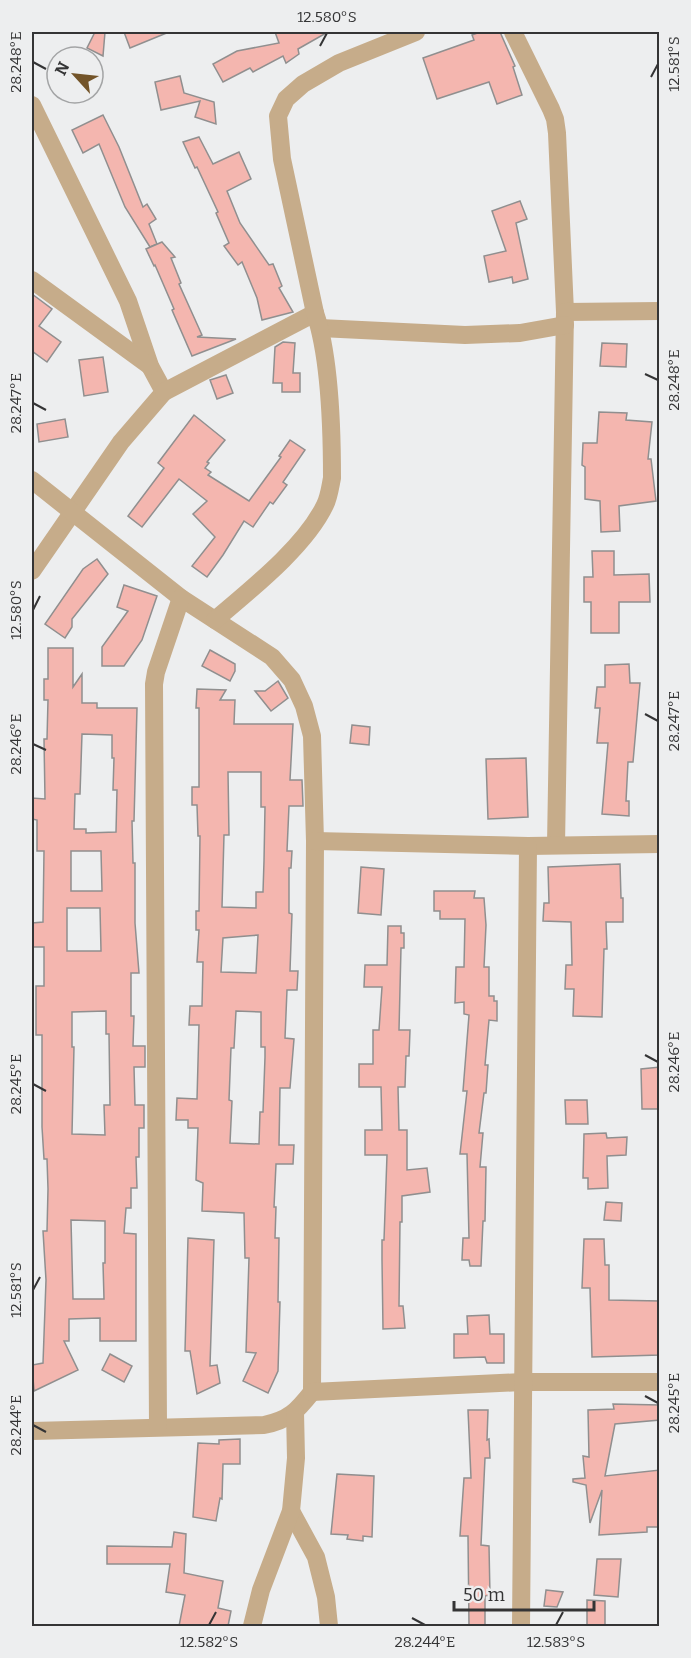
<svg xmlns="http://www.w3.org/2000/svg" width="691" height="1658" viewBox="0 0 691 1658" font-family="Bitter,serif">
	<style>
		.building { fill: #f4b6af; stroke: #908f8f; stroke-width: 1.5; fill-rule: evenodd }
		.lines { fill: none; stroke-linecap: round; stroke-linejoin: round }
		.street { stroke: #c6ac8a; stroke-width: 18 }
		.ticks { fill: none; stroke: #343435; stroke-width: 2 }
		.neatline { fill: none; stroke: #343435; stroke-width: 2 }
		.ticks-label { font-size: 15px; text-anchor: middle; fill: #343435 }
	</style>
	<rect width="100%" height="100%" fill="#edeeef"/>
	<g class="building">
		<path d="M95,32h10l-2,24 -16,-8z"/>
		<path d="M124,32h45l-39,16z"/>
		<path d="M275,32h53l-30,17 1,5 -13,9 -3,-7 -30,16 -3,-4 -27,14 -10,-18 24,-13 42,-8z"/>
		<path d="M480,32h20l15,34 -2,1 9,28 -25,9 -8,-22 -52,17 -14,-41 51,-18 -2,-5z"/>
		<path d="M180,76l4,17 30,9 2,22 -21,-7 5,-16 -39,9 -6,-28z"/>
		<path d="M103,115l16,32 24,60 4,-3 9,15 -7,5 8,20 -7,3 -25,-40 -26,-63 -16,9 -11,-23z"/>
		<path d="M199,137l14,27 26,-12 12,27 -24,12 13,32 29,42 4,-1 9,22 -3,2 14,24 -31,8 -5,-22 -15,-36 -4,3 -14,-19 5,-3 -13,-30 2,-1 -21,-45 -2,1 -12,-26z"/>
		<path d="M520,201l7,18 -11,4 12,56 -15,4 -1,-6 -23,5 -5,-26 22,-5 -14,-40z"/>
		<path d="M162,242l13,15 -4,1 10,25 -2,1 23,51 -5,2 39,2 -44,17 -20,-46 2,-1 -19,-44 -1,1 -8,-17z"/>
		<path d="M32,294l20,15 -13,17 22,16 -14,20 -15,-11z"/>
		<path d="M283,342l12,1 -2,30h7v19h-18v-9h-9l2,-36z"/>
		<path d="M602,343l25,1 -1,23 -26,-1z"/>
		<path d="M103,357l5,35 -24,4 -5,-36z"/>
		<path d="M226,375l7,18 -16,6 -7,-19z"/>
		<path d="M599,412l28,1 -1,7 26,2 -4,37h3l5,42 -37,5 1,25 -19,1 -1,-31 -15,-2v-32l-3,-2 1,-22h14z"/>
		<path d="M194,415l31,25 -18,22 2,1 -4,5 6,4 -3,3 41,26 32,-44 -2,-1 11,-16 15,10 -22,32 4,3 -14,19 -3,-2 -17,25 -9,-6 -21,34 -16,22 -15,-11 23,-29 -22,-23 14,-13 -28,-22 -37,48 -14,-11 36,-48 -6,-5z"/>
		<path d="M65,419l3,18 -29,5 -2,-18z"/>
		<path d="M592,551h22v24l35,-1 1,28h-31v31h-28v-31h-7v-25h9z"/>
		<path d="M97,559l11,15 -36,45v8l-7,11 -20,-14 38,-55z"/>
		<path d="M124,585l33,11 -15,44 -18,26h-22v-19l26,-36 -11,-4z"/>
		<path d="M48,648h25v39l9,-13v29h15v5h40l-3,113h-2l1,42h2v60l4,50h-8v43h3l-1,30h12v21h-11l1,38h9v23h-5v29h-3l1,31h-6v20h-5l-2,25 12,1v107h-36v-23l-31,1v22h-5l14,29 -44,21 -2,-26 11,-2 3,-83 -3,-49h4l1,-42 -1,-30h-3l-2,-32v-92h-6v-49h8v-39h-12v-24l11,-1 1,-71h-7v-31l-5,-1v-21l13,1 -1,-60h3l1,-39h-4v-21h4zM82,734l30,1v23h2l-1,32h4l-1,42 -30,1v-4h-12l1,-35h5zM71,851h30l1,40h-31zM67,908h33l1,43h-34zM106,1011v23h3l1,71h-6l1,30 -33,-1 2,-87h-2v-35zM71,1220l34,1v42h-2l1,36h-31z"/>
		<path d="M210,650l25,14v7l-5,10 -28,-15z"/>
		<path d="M629,664l1,19h10l-7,79h-5l-2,39h3v15l-27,-2 6,-71h-11l3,-35h-5l2,-21h8v-22z"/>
		<path d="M278,681l10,17 -17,13 -16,-20h10z"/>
		<path d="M197,689l29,1 -6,10h15l-1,24h59l-3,56h12l1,26h-14l-2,45h5l-1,17h-2v45l3,1 -2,57h8l-1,19h-10l-2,48 9,1 -4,49h-10l-1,57h15l-1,19h-17l-2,43h2l-1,31h4l-1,64h2l-2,69 -10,22 -25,-12 13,-28 -10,-1 3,-94h-4l-1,-45 -42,-2 1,-28 -7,-3 2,-52h-10v-8h-12l1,-22 20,1 2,-74h-10l1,-19h12l1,-44h-6l2,-32h-3v-19h3l1,-75h-2l-1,-31h-5v-18h7v-79h-3zM228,772h33v35h4l-1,54 -1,31h-7v16l-34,-1 2,-72h5zM258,935l-2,38 -35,-1 2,-34zM236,1011l25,1v35h4v10l-2,55h-3l-1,32 -29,-1 2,-42 -3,-1 2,-52h3z"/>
		<path d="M352,725l18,2 -1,18 -19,-2z"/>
		<path d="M526,758l2,59 -40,2 -2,-60z"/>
		<path d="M620,864l1,34h2v24h-17l1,27h-3l-2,68 -29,-1 1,-27h-9l1,-24h6l-1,-43 -28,-1 1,-18h5l-1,-36z"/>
		<path d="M361,867l23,2 -3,46 -23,-2z"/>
		<path d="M434,891h41l-1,7h10l2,27 -2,42h5v29h5v5h3v20l-8,-1 -4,45h3l-2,28h-2l-5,40h4l-3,34h6l-1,54h-2l-2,45h-11l-1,-6h-7l1,-22h6l-2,-84h-7l7,-63h-4l6,-76 -5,-1v-12l-9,1 1,-36h8l1,-48h-25v-8h-6z"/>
		<path d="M388,926h13v7h3v15h-3l-2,82h11l-1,26h-3l-1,31h-7l1,43h8v40l20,-2 3,24 -28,4v26h-2l-1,84h4l2,22 -22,1 -1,-69v-20h2l3,-85h-22v-25h17l-1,-43h-22v-23h14v-34h6l3,-43h-18l1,-22h22z"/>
		<path d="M660,1067v42h-18l-1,-40z"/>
		<path d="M565,1100h22l1,24h-22z"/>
		<path d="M606,1133l1,5 20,-1 -1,18 -19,1 1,32 -20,1v-11h-5l1,-44z"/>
		<path d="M606,1202l16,1 -1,18 -17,-1z"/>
		<path d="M188,1238l26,2 -4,126 7,-1 3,18 -23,11 -7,-43h-5z"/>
		<path d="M584,1239h20l1,26h4v35l51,1v54l-68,2 -2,-69h-8z"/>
		<path d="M489,1315l1,19h14v29h-17l-2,-6 -31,1v-24h14l-1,-18z"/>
		<path d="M110,1354l22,12 -8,16 -22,-12z"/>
		<path d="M613,1404l47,1v15l-45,4 -10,52 55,-6v57h-13v5l-48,3 3,-45 -12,33 -4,-38 -13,-3v-3l12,-1 -2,-22 6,1 -1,-47 26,-1z"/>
		<path d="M468,1410h20l-1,30 2,-1 1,19h-5l-4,87 8,1 1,50h-5v30h-16l-1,-90h-8l4,-58h7z"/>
		<path d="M240,1439v25h-17l-1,35 -2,-1 -4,23 -23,-4 5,-74 21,1v-4z"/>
		<path d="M337,1474l37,2 -2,61 -9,-1v5l-16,-2 1,-4 -17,-1z"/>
		<path d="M174,1532l12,2 -2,39 39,8 -5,27 13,3 -3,15h-49l6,-31 -19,-3 4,-28h-63v-18l65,1z"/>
		<path d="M597,1559h24l-3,38 -24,-2z"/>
		<path d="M546,1590l17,2 -6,15 -13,-1z"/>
		<path d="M587,1600l18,1v25h-18z"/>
	</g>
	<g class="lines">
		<g class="street">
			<path d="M513,32l38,77 4,10 2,14 8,179 -9,533"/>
			<path d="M32,105l96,196 22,65 14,26 -43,50 -89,129"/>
			<path d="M32,280l118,86"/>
			<path d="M565,312l95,-1"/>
			<path d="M320,328l145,7 55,-2 45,-8"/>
			<path d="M164,392l151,-79"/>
			<path d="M32,480l149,118 91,59 20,23 12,26 8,30 3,105 -3,551c-15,19 -23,28 -48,33l-232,6"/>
			<path d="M215,620c35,-30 90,-73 110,-115 4,-8 5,-17 7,-27 0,-47 -2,-121 -17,-165l-33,-154 -4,-43 8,-17 17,-15 36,-21 77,-31"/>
			<path d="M315,841l213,5 132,-2"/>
			<path d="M312,1392l210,-10h138"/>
			<path d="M158,1427l-4,-743 2,-12 25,-74"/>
			<path d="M291,1511l25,46 10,40 3,29"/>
			<path d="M252,1626l9,-36 30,-79 5,-53 -1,-46"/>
			<path d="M521,1626l7,-780"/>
		</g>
	</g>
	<path class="ticks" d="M320,46l7,-13M33,62l13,7M651,77l7,-13M645,374l13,6M33,403l13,7M33,610l7,-14M645,714l13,7M33,744l13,6M645,1055l13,7M33,1084l13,7M33,1290l7,-13M645,1396l13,7M33,1425l13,7M412,1618l13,7M209,1625l7,-13M556,1625l7,-13"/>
	<rect width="691" height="1658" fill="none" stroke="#edeeef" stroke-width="66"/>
	<g transform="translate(75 75) rotate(297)"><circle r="28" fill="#edeeef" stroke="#a3a4a5" stroke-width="1.5"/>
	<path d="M0-4.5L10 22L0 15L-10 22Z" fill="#735429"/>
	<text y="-9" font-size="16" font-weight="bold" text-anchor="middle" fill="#343435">N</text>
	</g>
	<path d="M454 1601v9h140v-9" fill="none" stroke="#343435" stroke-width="3"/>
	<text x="463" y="1601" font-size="18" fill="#343435" stroke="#edeeef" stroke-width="4.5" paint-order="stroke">50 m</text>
	<rect x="33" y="33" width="625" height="1592" class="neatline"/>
	<g class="ticks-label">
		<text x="327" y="22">12.580°S</text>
		<text transform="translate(16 62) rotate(-90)" y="5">28.248°E</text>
		<text transform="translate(674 64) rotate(-90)" y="5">12.581°S</text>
		<text transform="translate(674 380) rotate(-90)" y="5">28.248°E</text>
		<text transform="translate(16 403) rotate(-90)" y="5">28.247°E</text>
		<text transform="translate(16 610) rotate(-90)" y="5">12.580°S</text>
		<text transform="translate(674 721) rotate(-90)" y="5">28.247°E</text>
		<text transform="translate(16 744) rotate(-90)" y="5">28.246°E</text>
		<text transform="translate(674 1062) rotate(-90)" y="5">28.246°E</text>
		<text transform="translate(16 1084) rotate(-90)" y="5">28.245°E</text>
		<text transform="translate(16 1290) rotate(-90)" y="5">12.581°S</text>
		<text transform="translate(674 1403) rotate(-90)" y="5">28.245°E</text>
		<text transform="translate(16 1425) rotate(-90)" y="5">28.244°E</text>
		<text x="209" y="1647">12.582°S</text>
		<text x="425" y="1647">28.244°E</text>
		<text x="556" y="1647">12.583°S</text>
	</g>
</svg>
